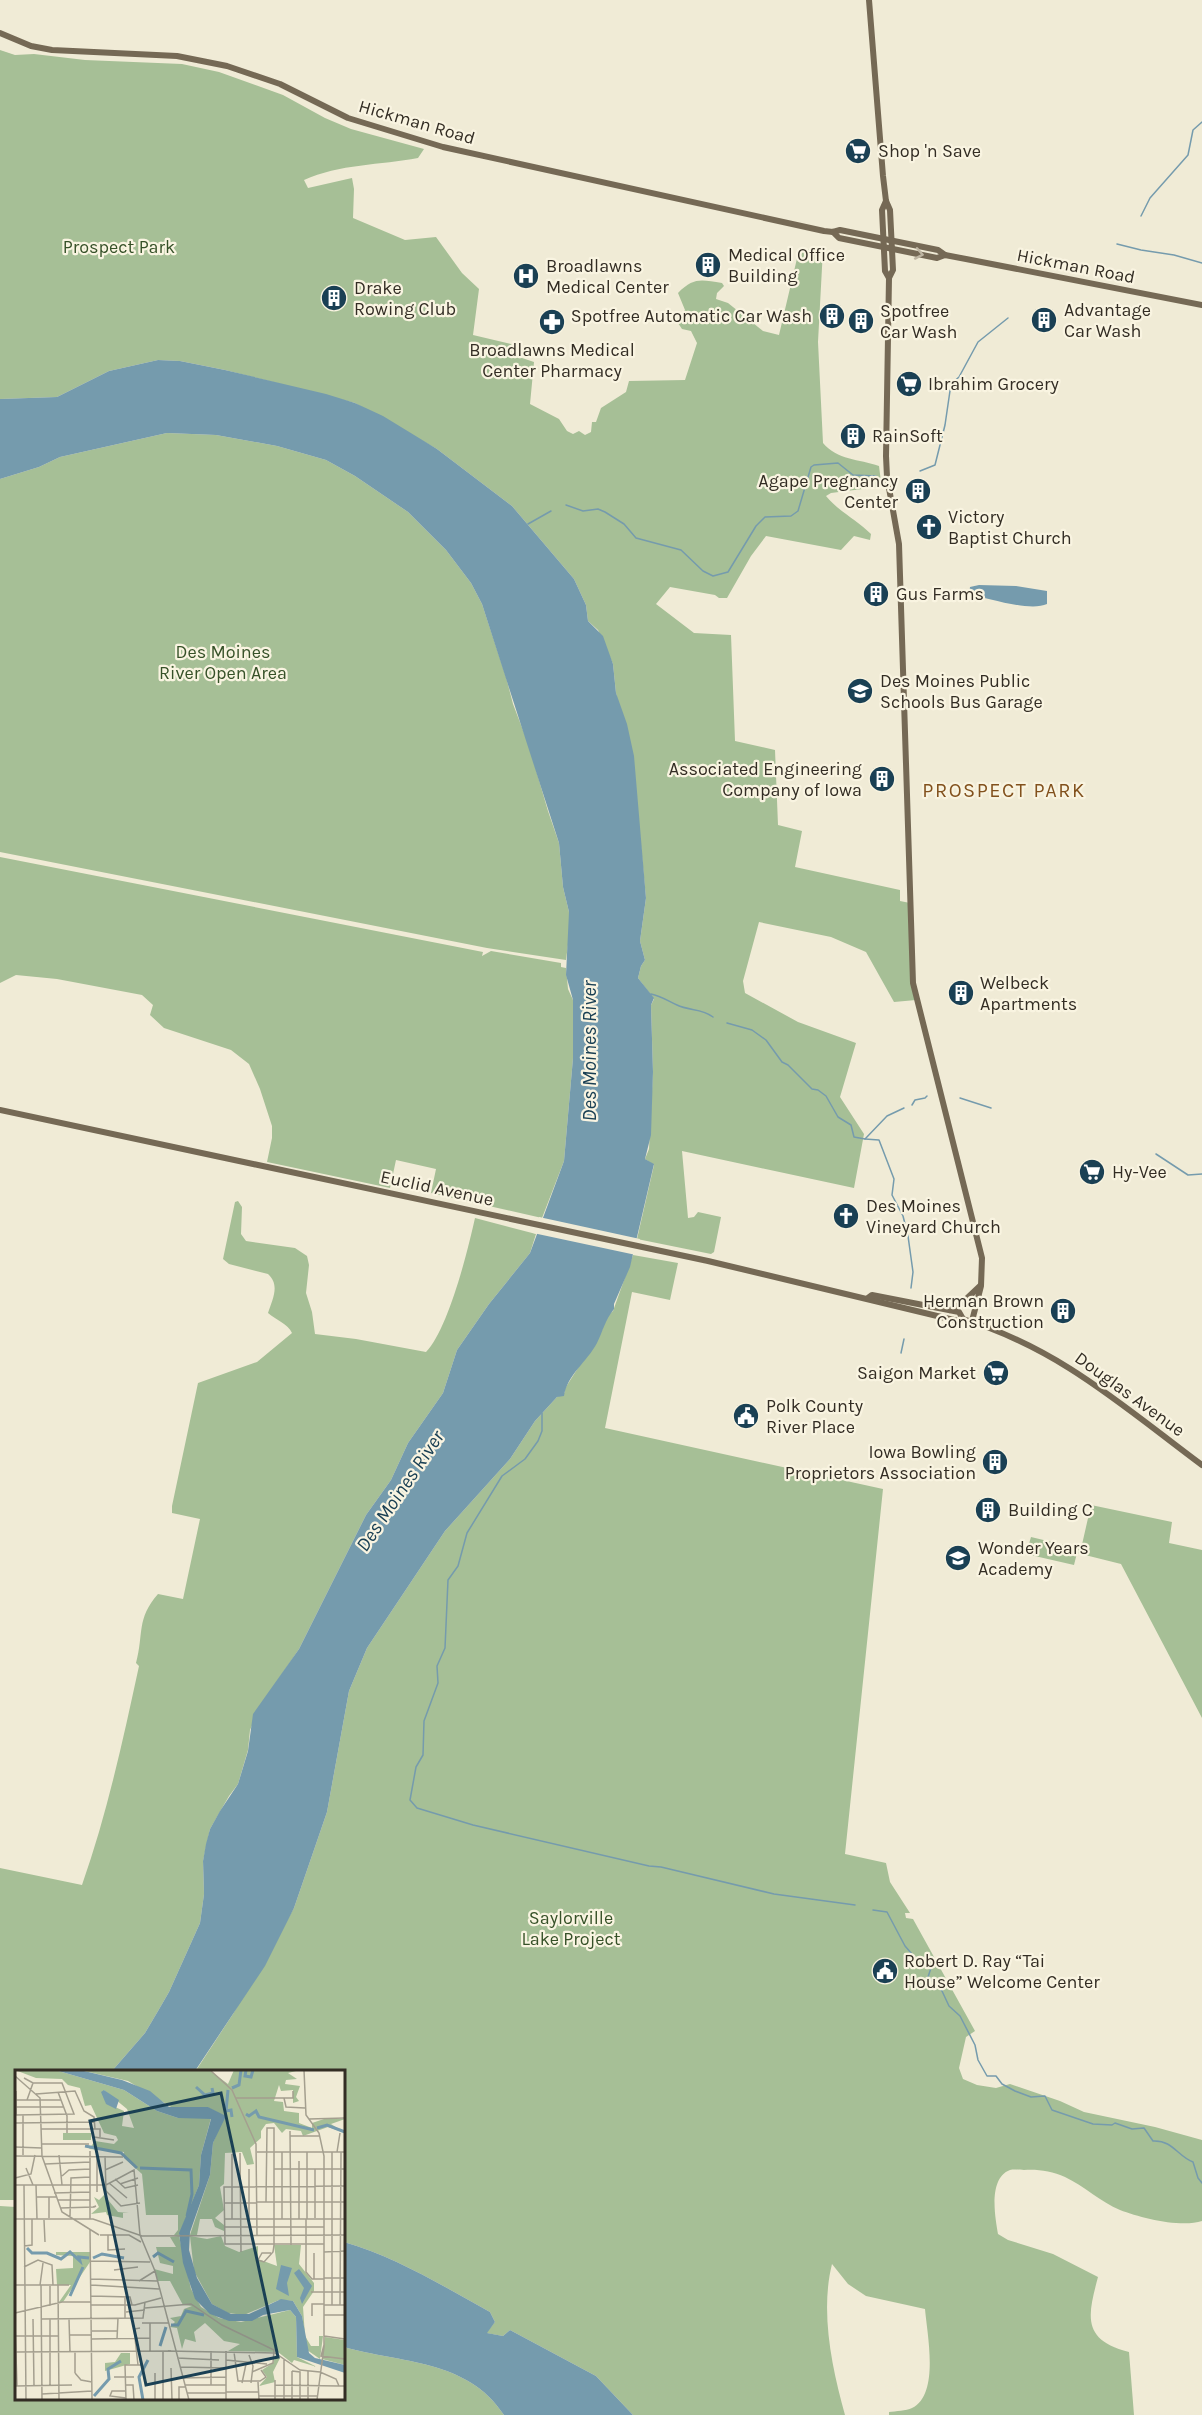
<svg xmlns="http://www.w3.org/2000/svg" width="1202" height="2415" viewBox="0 0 1202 2415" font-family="Karla,sans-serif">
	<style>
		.green { fill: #a6bf96 }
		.water { fill: #759bad }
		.pier { fill: #f0ebd6 }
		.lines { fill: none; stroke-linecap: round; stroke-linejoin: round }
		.stream { stroke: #759bad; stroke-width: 1.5 }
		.major { stroke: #756955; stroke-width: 6 }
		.oneway { stroke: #beb5a2 }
		.labels { text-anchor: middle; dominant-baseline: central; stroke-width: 4.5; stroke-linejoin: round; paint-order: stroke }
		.street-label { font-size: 18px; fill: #332d24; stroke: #f9f4e1 }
		.poi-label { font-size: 18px; fill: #332d24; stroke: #f9f4e1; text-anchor: start }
		.park-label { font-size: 18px; fill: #365128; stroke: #f9f4e1 }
		.neighbourhood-label { font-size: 20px; letter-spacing: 1.5px; fill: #82511d; stroke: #f9f4e1 }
		.water-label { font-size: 20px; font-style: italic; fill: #1a4054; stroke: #f9f4e1 }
		.inset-river { fill: none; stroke: #759bad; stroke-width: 3 }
		.inset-road { fill: none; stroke: #a49f8f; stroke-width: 1.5 }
		.view { fill: #1a4054; fill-opacity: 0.15; stroke: #1a4054; stroke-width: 3 }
		.inset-edge { fill: none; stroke: #332d24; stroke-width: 3 }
	</style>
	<rect width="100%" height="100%" fill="#f0ebd6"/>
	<g class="green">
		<path d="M0,50l15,5 19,-1 51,6 97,4 37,8 64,23 42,23 26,11 73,20 -6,9c-37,7 -79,6 -114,22l4,8 44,-10 2,11 -1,29 52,22 31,-3 26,36 17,16 -6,46 38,9 11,14 12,4 -4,42 29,15 8,12 6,3 6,-3 6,4 6,-3 1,-10h4l5,-14 25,-16 3,-11 56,-1 12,-37 -6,-12 -9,-2 -6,-9 9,-10 -7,-17c16,-16 23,-13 44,-10l2,3 -7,7 -1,6 12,4 35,28 16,4 20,-85 24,-1 -5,93 5,101c14,17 36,16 56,23l2,16 -3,5 -47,6 -5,3c12,15 31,24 45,38l-1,6 -16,-4 -13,14 -75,-14 -15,20 -24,42h-8l-4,-3 -45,-8 -14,17 38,29 37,2 4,106 40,9 3,75 24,6 -7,36 105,23v11l10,2 6,97 -22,2 -28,-50 -35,-15 -72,-15 -16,59 2,12 53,29 58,21 -16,54 24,37 -10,54 -172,-37 6,67 6,-1 4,-5 23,5 -7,35 -3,2 -74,-15 17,-74 -9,-6 4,-10 4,-77 -2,-67 3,-6 -16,-21 3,-12 4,-6 -5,-19 6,-43 -11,-114 -19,-91 -3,-29 -15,-34 -10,-9 -2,-16 -12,-26 -62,-73 -75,-57 -82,-46 -130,-33 -45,-9 -22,-1 -49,11 -52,26 -57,2z"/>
		<path d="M167,433l49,2 61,11 49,14 29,16 53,36 38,38 25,33 11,21 24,73 7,27 16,42 19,65 11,32 4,44 6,25v25l-3,23 -79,-12 -487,-96v-373l39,-12 21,-10z"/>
		<path d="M0,857l483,95 -1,4 9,-5 70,12v4l5,1 2,21 5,11v58l-9,103 -22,57 -111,-25 5,-24 -40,-9 -6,28 -123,-26 5,-24v-12l-12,-37 -11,-25 -18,-14 -67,-22 -14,-13 3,-10 -11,-10 -85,-16 -41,-4 -16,8z"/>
		<path d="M238,1201l4,6 -1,27 5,7 49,7 12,8 2,9 -3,28 6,19 3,22 41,5 70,13c22,-22 42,-102 49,-134l61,16 -6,19 -41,51 -32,46 -14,43 -35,50 -17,37 -25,35 -67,134 -38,56 -11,25 -2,20 -10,34 -9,12 -19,33 -7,32 1,33 -4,29 -31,69 -11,19 -13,22 -33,38 -96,1v128h-16v-332l82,17c25,-71 41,-145 57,-219l-3,-3c8,-29 0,-44 22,-69l25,5 17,-80 -28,-6v-7l26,-123 59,-21 35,-29c-4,-9 -16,-13 -24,-20 5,-15 12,-28 0,-39l-39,-10 -6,-5 12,-57z"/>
		<path d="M633,1255l45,8 -8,37 -38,-8 -27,136 278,61 -38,365 41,9 4,19 20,31h-5l1,5 7,1 62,112 -9,6 -7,31 4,11 14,6 19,3 14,-4 50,17 24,11 71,15 47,13v81c-21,7 -61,-3 -82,-11 -19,-8 -36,-24 -55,-33 -13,-6 -28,-8 -41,-7 -4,0 -10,-1 -14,0 -22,8 -15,47 -12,64l10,6 45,14 45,23c-10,38 -17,63 31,75l5,63h-245v-3c7,-1 17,-1 23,-4 28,-14 15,-74 13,-99l-59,-13 -18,-12 -16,-20c-12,48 0,104 13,151h-212l-37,-39 -86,-46 -7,6 -17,-3 9,-11 -5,-10c-47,-26 -94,-55 -146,-70v-170h-149l38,-58 61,-106 33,-96 22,-121 18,-43 78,-117 65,-72 25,-38 22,-24 8,-5 -1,-2 38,-60 5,-14 6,-5z"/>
		<path d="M1091,1505l81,17 -3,21 33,7v168l-81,-154 -44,-11 -3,12 -48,-11 5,-17 50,12z"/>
		<path d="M0,2206l16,1v191h328v-51c55,16 124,12 160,68h-504z"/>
	</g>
	<g class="water">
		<path d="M158,360l22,1 45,9 101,24 29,9 28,13 54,33 75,57 62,73 12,26 2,16 15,15 10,28 3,29 11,31 7,32 12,142 -6,43 5,19 -4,6 -3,12 16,20 -3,7 2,67 -2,63 -6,24 9,5 -24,103 -16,37v5c-9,11 -11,22 -17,34 -10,19 -30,32 -33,53l-7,1 -22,24 -25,38 -65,72 -78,117 -18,43 -22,121 -33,96 -29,58 -70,105h-83l33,-38 13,-22 11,-19 31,-69 4,-29 -1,-33 3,-17 4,-15 10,-18 18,-27 10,-33 5,-37 46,-65 67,-134 25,-35 17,-37 35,-50 14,-43 32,-46 41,-51 34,-92 9,-103v-58l-7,-25 3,-63 -6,-25 -4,-44 -77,-239 -11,-21 -25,-33 -38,-38 -53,-36 -29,-16 -49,-14 -61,-11 -49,-2 -107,24 -21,10 -39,12v-80l57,-2 52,-26z"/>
		<path d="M979,585l37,1 31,5v13c-17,8 -60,-6 -78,-10l1,-7z"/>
		<path d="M344,2242c52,15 99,44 146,70l5,10 -8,11 16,3 7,-6 86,46 37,39h-129c-36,-56 -105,-52 -160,-68z"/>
	</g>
	<path class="pier" d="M539,1217l101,22 -4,16 -103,-22z"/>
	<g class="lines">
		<g class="stream">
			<path d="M1141,216l9,-18 38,-43 5,-25 9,-8"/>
			<path d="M1117,244l24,6 33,5 28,8"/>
			<path d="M920,471l15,-6 10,-40 6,-41 8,-7 19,-35 30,-24"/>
			<path d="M566,505l17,6 15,-2 7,3 19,12 12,14 45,12 22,21 10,5 15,-4 28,-46 9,-9 26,-1 7,-5 13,-44 3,-2 24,-2 15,12 23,1"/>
			<path d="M528,524l23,-13"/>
			<path d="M651,994c10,2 17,7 26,11 12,6 25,3 36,12"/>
			<path d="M727,1023l25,7 14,10 16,22 6,3 24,24 6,1 8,6 12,21 13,8 3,12 11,2 22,-23 17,-8"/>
			<path d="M960,1098l31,10"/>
			<path d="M912,1105l3,-5 10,-2 2,-2"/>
			<path d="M865,1139l14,1 15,39 -2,16 11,21 5,20 5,36 -2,16"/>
			<path d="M1156,1154l32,21 14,-1"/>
			<path d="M901,1353l3,-14"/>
			<path d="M542,1413v18l-4,10 -13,18 -23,17 -35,57 -9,33 -10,14 -3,68 -8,18 1,17 -14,38 -1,34 -7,12 -6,33 7,8 56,17 176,41 12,1 113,27 81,11"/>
			<path d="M873,1910l14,2 18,34 13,15 9,1 4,6 -3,9 14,14 7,15 11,10 15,29 3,15 9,16h9l6,8 13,7 16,6 14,-1 7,14 41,14 19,1 3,-2 17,6 12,-1 9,13c20,-1 24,15 40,21l5,16 4,5"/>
		</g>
		<g class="major">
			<path d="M869,0l14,176 3,25 4,9 3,60 -4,8"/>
			<path d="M0,33l31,13 21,4 125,6 50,10 53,18 68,34 95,29 381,84 9,1 7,-2 98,20 7,5"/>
			<path d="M886,201l-4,9 3,61 4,7 -3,178 1,21 12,67 14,439 69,275 -1,28 -9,35"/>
			<path d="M833,232l6,6 98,20 8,-3 21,4 236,46"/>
			<path d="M0,1110l708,151 250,60 5,-2c96,29 161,88 239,146"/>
			<path d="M868,1298l4,-3 87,17 4,7"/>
			<path d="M950,1310l12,-7 18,-17"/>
		</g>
	</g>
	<defs><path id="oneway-chevron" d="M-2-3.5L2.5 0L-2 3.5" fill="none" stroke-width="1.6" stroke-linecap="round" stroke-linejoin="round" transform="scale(1.5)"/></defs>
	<use class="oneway" href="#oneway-chevron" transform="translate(919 254) rotate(11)"/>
	<defs>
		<g id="supermarket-disc" transform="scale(1.35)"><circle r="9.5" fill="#1a4054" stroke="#f9f4e1"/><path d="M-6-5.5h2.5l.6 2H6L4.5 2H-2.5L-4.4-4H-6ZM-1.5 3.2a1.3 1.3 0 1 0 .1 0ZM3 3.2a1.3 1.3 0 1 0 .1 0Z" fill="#fff"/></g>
		<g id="building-disc" transform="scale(1.35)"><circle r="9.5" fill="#1a4054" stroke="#f9f4e1"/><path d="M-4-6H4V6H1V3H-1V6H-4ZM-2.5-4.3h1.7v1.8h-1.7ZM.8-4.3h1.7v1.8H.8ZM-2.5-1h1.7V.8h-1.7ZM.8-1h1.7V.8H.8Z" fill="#fff"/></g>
		<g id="hospital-disc" transform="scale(1.35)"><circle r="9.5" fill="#1a4054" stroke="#f9f4e1"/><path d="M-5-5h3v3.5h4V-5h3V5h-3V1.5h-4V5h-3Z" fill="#fff"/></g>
		<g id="pharmacy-disc" transform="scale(1.35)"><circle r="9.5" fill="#1a4054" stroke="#f9f4e1"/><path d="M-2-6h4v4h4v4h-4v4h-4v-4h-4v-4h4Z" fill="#fff"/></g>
		<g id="church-disc" transform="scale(1.35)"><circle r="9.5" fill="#1a4054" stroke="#f9f4e1"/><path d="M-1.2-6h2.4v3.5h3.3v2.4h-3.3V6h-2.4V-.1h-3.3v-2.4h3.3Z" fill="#fff"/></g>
		<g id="school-disc" transform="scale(1.35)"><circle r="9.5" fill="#1a4054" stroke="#f9f4e1"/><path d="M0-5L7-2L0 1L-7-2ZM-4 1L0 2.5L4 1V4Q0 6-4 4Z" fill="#fff"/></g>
		<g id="civic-disc" transform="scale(1.35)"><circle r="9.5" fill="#1a4054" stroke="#f9f4e1"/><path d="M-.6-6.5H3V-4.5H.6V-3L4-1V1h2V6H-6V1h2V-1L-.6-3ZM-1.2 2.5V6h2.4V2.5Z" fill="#fff"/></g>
	</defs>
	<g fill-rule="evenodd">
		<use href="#supermarket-disc" x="858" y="151"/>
		<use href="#building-disc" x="708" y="265"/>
		<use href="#hospital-disc" x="526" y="276"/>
		<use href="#building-disc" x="334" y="298"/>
		<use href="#building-disc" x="832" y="316"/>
		<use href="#building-disc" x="1044" y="320"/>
		<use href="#building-disc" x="861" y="321"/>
		<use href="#pharmacy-disc" x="552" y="322"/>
		<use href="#supermarket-disc" x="909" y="384"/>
		<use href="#building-disc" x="853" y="436"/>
		<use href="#building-disc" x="918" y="491"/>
		<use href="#church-disc" x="929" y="527"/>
		<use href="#building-disc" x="876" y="594"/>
		<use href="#school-disc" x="860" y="691"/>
		<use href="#building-disc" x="882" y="779"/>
		<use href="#building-disc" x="961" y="993"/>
		<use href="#supermarket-disc" x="1092" y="1172"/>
		<use href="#church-disc" x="846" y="1216"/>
		<use href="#building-disc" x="1063" y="1311"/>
		<use href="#supermarket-disc" x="996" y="1373"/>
		<use href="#civic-disc" x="746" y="1416"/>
		<use href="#building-disc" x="995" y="1462"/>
		<use href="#building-disc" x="988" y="1510"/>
		<use href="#school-disc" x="958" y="1558"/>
		<use href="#civic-disc" x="885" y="1971"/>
	</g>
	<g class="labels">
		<g class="street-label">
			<text transform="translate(417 122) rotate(16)">Hickman Road</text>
			<text transform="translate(1076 266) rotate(11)">Hickman Road</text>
			<text transform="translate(437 1188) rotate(12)">Euclid Avenue</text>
			<text transform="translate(1130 1394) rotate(36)">Douglas Avenue</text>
		</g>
		<g class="poi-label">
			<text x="878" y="151">Shop 'n Save</text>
			<text x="728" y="255">Medical Office<tspan x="728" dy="21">Building</tspan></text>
			<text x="546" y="266">Broadlawns<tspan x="546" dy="21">Medical Center</tspan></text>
			<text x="354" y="288">Drake<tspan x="354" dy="21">Rowing Club</tspan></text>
			<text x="1064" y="310">Advantage<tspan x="1064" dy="21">Car Wash</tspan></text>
			<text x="880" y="311">Spotfree<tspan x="880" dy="21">Car Wash</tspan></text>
			<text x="812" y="316" text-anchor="end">Spotfree Automatic Car Wash</text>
			<text x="552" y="350" text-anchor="middle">Broadlawns Medical<tspan x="552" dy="21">Center Pharmacy</tspan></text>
			<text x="928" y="384">Ibrahim Grocery</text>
			<text x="872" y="436">RainSoft</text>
			<text x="898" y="481" text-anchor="end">Agape Pregnancy<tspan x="898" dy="21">Center</tspan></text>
			<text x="948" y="517">Victory<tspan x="948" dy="21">Baptist Church</tspan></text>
			<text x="896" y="594">Gus Farms</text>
			<text x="880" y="681">Des Moines Public<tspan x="880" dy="21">Schools Bus Garage</tspan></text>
			<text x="862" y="769" text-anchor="end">Associated Engineering<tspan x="862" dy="21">Company of Iowa</tspan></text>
			<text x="980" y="983">Welbeck<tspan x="980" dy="21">Apartments</tspan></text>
			<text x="1112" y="1172">Hy-Vee</text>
			<text x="866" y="1206">Des Moines<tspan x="866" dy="21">Vineyard Church</tspan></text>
			<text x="1044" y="1301" text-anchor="end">Herman Brown<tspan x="1044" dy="21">Construction</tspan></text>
			<text x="976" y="1373" text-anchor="end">Saigon Market</text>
			<text x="766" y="1406">Polk County<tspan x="766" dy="21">River Place</tspan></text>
			<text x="976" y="1452" text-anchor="end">Iowa Bowling<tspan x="976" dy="21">Proprietors Association</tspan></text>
			<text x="1008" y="1510">Building C</text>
			<text x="978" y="1548">Wonder Years<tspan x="978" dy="21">Academy</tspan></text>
			<text x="904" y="1961">Robert D. Ray “Tai<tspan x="904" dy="21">House” Welcome Center</tspan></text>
		</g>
		<g class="park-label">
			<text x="119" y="247">Prospect Park</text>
			<text x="223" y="652">Des Moines<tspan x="223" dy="21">River Open Area</tspan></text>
			<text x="571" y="1918">Saylorville<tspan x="571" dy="21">Lake Project</tspan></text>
		</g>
		<g class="neighbourhood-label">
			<text x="1004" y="790">PROSPECT PARK</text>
		</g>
		<g class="water-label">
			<text transform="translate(589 1051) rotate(-90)">Des Moines River</text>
			<text transform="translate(400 1491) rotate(-56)">Des Moines River</text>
		</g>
	</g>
	<g transform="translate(15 2070)">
		<rect width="330" height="330" fill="#f0ebd6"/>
		<path d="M0,0h40l69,20 33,21 21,7h33l-10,37 -2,30 -20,50h-5l4,-5v-15h-32l-4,-41 -18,-16v-6l-35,-3 6,-8 19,3 4,-4 -2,-4 -12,-3 -13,-28 -6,1 -5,-18 -12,-3 -6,-6 -26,-1zM89,20l23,19 7,19 -12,-2 2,-15 -18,-8zM65,0h129l19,14 6,-14h66l-12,3 9,6 -11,1 -1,4 15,2 -4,11 3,4 -6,2v-13l-12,1 -2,-6 -5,16 9,1 1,9 15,2v10l13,5v-5l12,-4h21l-14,5 14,9 -17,-6 -25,9 -2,-5 -15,-2 -4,4 -8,-10 -8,1 -5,7v7l-11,10 4,16 -7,1 -5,-13 -17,1 -1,31 -4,3 4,23 -9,8 9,7v6l-9,-4 -3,-8h-12l-3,16h-7l20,-60 3,-32 11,-27 -17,-9 -34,1 -45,-27zM48,63h28v7h-28zM89,125l14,17 11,1h-6v5l-16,-3 -1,-3 -15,2 8,-7 -5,-10 5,3zM164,166l12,53 10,18 18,11 22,4 49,-12 6,7 1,40 20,10 -23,-7 -2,3 -14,-11 -50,-1 12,-7 -16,-3 -19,-18 -11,9 2,10 -11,-3 -3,10 -5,-21 -7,-1 5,-5 -5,-4 11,-2 3,-7 8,-3 -9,-1 -13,-24h-12l-4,-12 19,5v-8l-13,-3 -4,-16h20l-6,-10zM175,166l17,3 14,-3 4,10 14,6 19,-6v13l19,7 -3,-21h27l-2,19 15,19v8l-11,16 2,29 6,10h8v-10h4l-3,23 -13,-9 -5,-34 -9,-15 -14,-1 -35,15 -16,-2 -16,-9 -18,-33zM41,182h34v10l-27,40h-4l12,-17h-14l-1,-16 17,-1v-12l-17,-1zM310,267l20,3v25l-23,-6zM106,283h9v11l-25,7v-8l10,-1zM261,285l4,3 -7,14 2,10 -16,4 8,-9 -5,-7 11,-7z" fill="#a6bf96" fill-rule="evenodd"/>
		<path d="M40,0h25l42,10 28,11 19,16h39l18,9 -13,27 -3,32 -20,57 -1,18 8,28 15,26 19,10h18l32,-15 12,2 9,15 7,37 6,5 30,7v8l-48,-16 -1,-40 -6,-7 -27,5 -11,6h-23l-19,-7 -15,-15 -12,-36 -4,-30 20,-48 2,-30 10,-36 -33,-1 -21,-7 -33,-21zM89,20l15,10 -3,9 -10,-5 -5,-12zM266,195l11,3 -5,15 2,13 -13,-7zM284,199l13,17 -10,18 -2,-6 4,-10 -10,-15z" fill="#759bad"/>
		<path class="inset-river" d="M231,0l-1,6 6,1 2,-7M181,17l9,8 8,-2 -1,-5M217,18l7,-3 2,-15M213,20l-2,21 5,-1 1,7M231,44l3,2 7,-5 3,6 55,13M302,58l10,-3 18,7M70,76l36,7 16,15M125,98l51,2 1,24 -5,22M12,178l5,5h15l14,6 9,-7 10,9 -1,-4 10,1M138,187l5,-4 16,9M78,188l9,-4 22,4M55,226l13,-29M156,255h7l8,-14 18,4M145,276l6,-19M79,326l15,-17 -1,-10 13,-8M128,330l-4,-23 9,-17"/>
		<path class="inset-road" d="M195,0l22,20 24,54 1,92M289,0l2,45 13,18 5,23v191l-7,53M0,6l25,22 2,58 20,56 37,23M1,21v24M43,22l9,24v17M21,24l39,-3 9,20 10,6 1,12M221,28h57v-7M269,28l2,9 19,1M0,30h46M12,30l6,-17M0,37h49M0,45l59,-1 -12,-31h-29l-9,-5M8,45v40M294,49l36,-1M0,53l79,-1M26,59h59v8M275,61l1,114M275,66h29M79,67l20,3M26,74h48M0,77l27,1M75,81v68M242,82h88M259,82v93M267,82v67M292,82v67M317,82v153M322,82l3,-19M225,83l1,99M217,84v65M44,85l3,30M82,85v37M0,86l108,1M90,86l1,35 15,15 19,-3M284,91v58M30,94l45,-2M11,98l7,17M259,99h71M300,99v49M90,100l18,-8M47,106l7,-6 21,-1M0,108v41M0,108l16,-4 4,-19M100,109l10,9 13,-3M94,113l18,15M105,114l18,-6M0,115h91l28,-15 6,65M9,115l2,215M21,115l1,34M39,123l36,-1M22,127h19M34,127v21M42,130h33M242,132h67M251,132l1,-74h7v24M309,132h21M209,133h33M45,138l34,-1 2,-1 -3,1M55,146l1,-38 19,-1M0,149h78l49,17 203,-1M209,149h121M234,149v-50M291,149v53l6,7h12M29,150l1,22M209,157h100M75,160l2,170M85,165h29l12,7M93,165v15l17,-1M125,165l15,36 34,129M309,174h-99l-1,-57 121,-1M9,176l8,-1v-26M309,182l21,-1M256,183h-9l-4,7 6,2 9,-10 1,-7M76,191l59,1M9,197l14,-7 14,5 1,20M99,200l24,-3M309,208h21M76,209l66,2M299,209v-26M124,211l16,-10M0,215h54M25,215l3,-22M26,215l1,115M43,215l1,115M76,215l68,4M35,216v20M296,222h34M76,226l39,1 2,8M110,227v21M76,235h44l26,-7M309,235h21M325,235l1,-153M130,238l46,-4 31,21 52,25 -1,13 -21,9M111,242l19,-2M0,243l47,-11h29M309,245h21M297,246v-12h12M18,249l1,67M26,249l102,-1 2,-16M35,249v66M54,249l1,33M0,253l2,63M127,253h26M135,253v29M77,261h25M55,265h22M0,266h43M309,266l21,3M77,269l58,-1M102,269l1,-21M309,275l-3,11 24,3M148,281v49M153,281l107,2 25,17 20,2 16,7 3,7h6M211,281v49M0,282l156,-1M60,282v21M219,282l4,29h22l6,-4 -5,-7M234,285l4,11 -2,17M162,288l42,2M211,290l41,4M123,295l-4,-36 6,-1M165,297l46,1M156,298l1,32M277,301l8,1v28M60,303l6,7 11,2M99,307h20M168,308l43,-1M260,310v20M243,312l1,18M227,313l4,-19M111,315h7l1,15M170,315h41M196,315v-34M260,315l64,1M0,316l57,-1M111,321h-14l-2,5 16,2M211,322h33M172,323h39M27,324l50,-3M244,326h58M111,330l-1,-35h17M140,330v-27M164,330v-13h6M269,330v-41M277,330v-29M293,330v-29"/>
		<path class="view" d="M206,23l57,264 -132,28 -56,-264z"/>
		<rect width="330" height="330" class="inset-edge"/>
	</g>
</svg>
